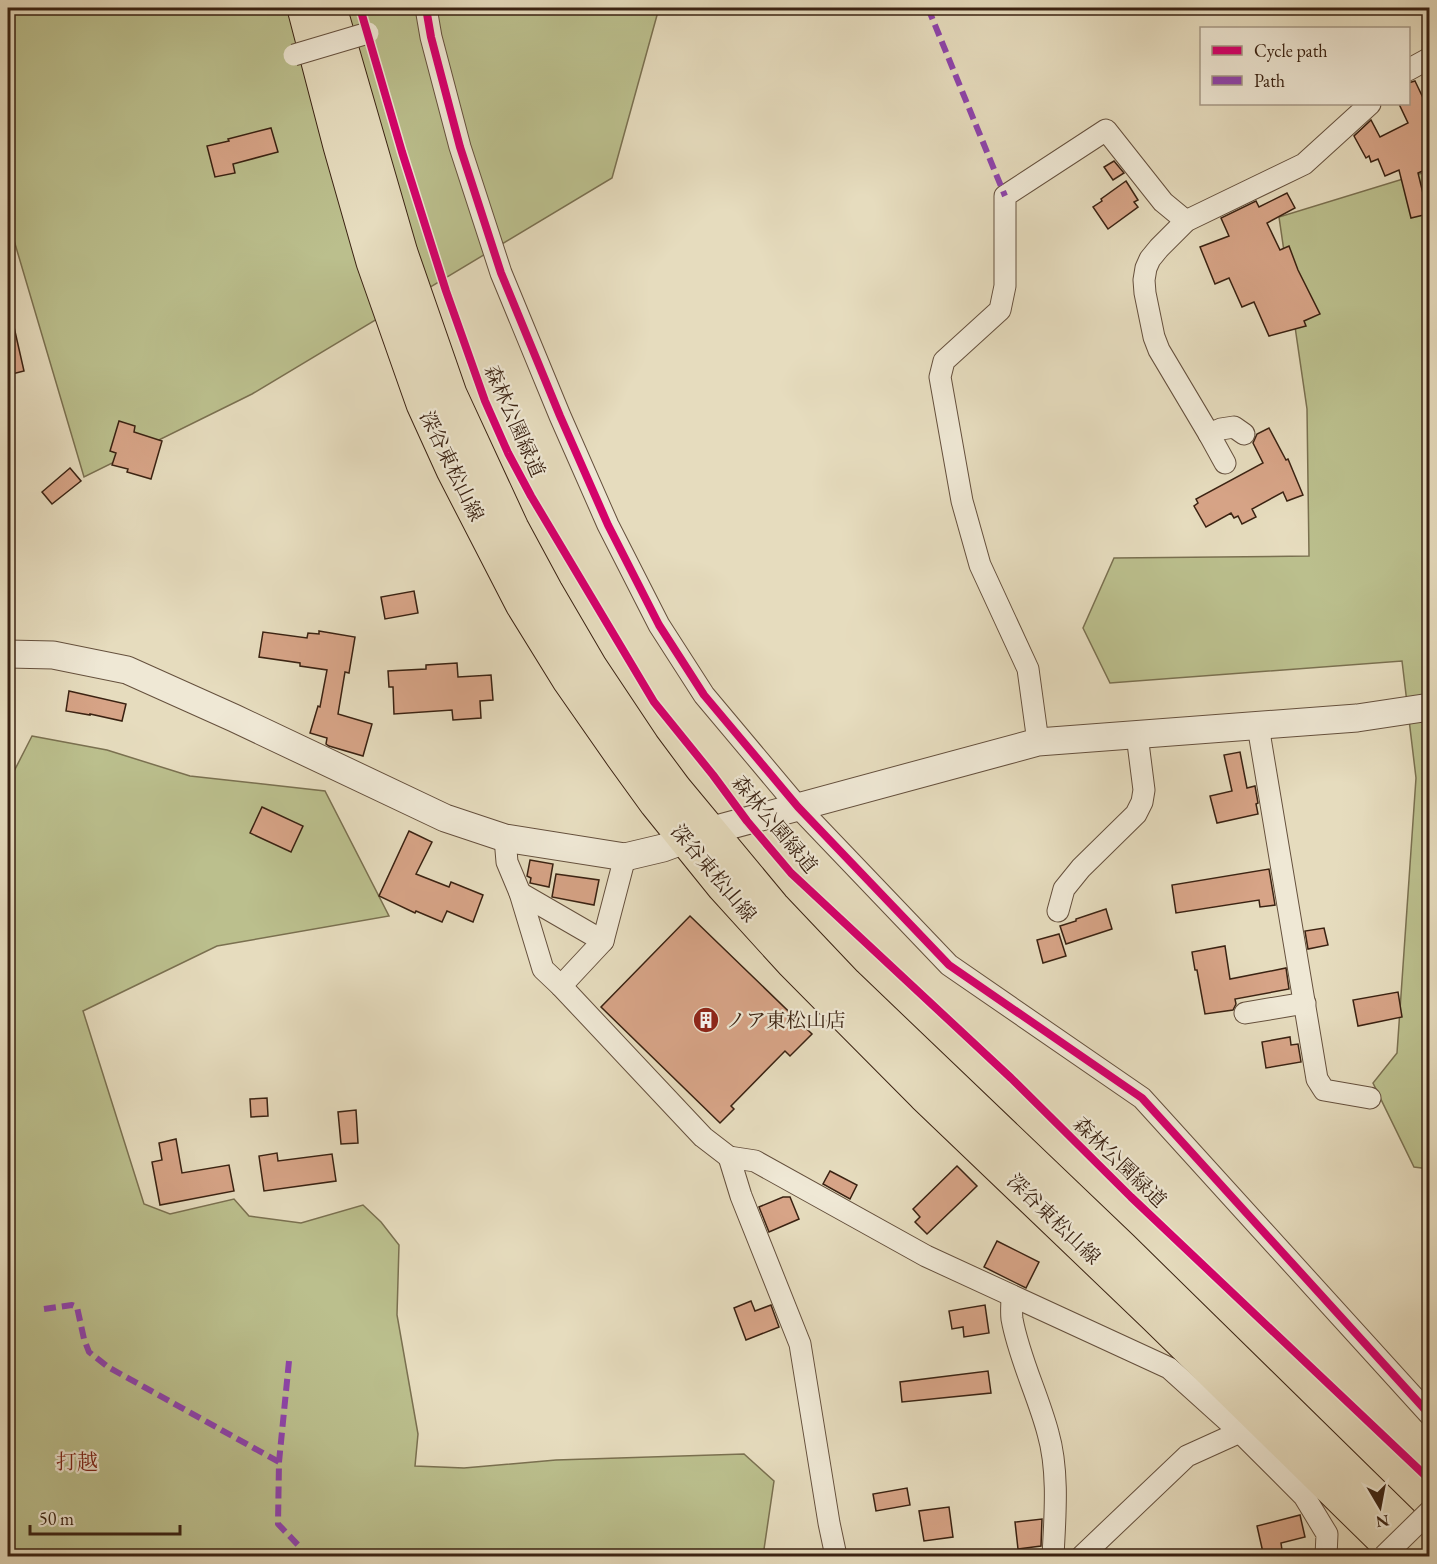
<svg xmlns="http://www.w3.org/2000/svg" width="1437" height="1564" viewBox="0 0 1437 1564" font-family="'EB Garamond','Noto Serif JP',serif">
	<style>
		.green { fill: #bbbf8d; stroke: #7a7050; stroke-width: 1.5 }
		.building { fill: #d7a487; stroke: #3a2212; stroke-width: 1.5 }
		.lines { fill: none; stroke-linecap: round; stroke-linejoin: round }
		.minor-casing { stroke: #65503d; stroke-width: 23 }
		.tertiary-casing { stroke: #65503d; stroke-width: 29 }
		.primary-casing { stroke: #3a2212; stroke-width: 35 }
		.minor { stroke: #efe8d5; stroke-width: 21 }
		.tertiary { stroke: #efe8d5; stroke-width: 27 }
		.primary { stroke: #e6dcbe; stroke-width: 33 }
		.minor-bridge-casing { stroke: #65503d; stroke-width: 23; stroke-linecap: butt }
		.minor-bridge { stroke: #efe8d5; stroke-width: 21 }
		.quiet { stroke: #8e44ad; stroke-width: 6; stroke-dasharray: 12 6; stroke-linecap: butt }
		.cycleway-casing { stroke: #efe8d5; stroke-width: 11 }
		.cycleway { stroke: #d6006c; stroke-width: 8 }
		.labels { text-anchor: middle; dominant-baseline: central; stroke-width: 4.5; stroke-linejoin: round; paint-order: stroke }
		.street-label { font-size: 20px; fill: #3a2212; stroke: #efe8d5 }
		.poi-label { font-size: 20px; fill: #3a2212; stroke: #efe8d5; text-anchor: start }
		.neighbourhood-label { font-size: 21px; fill: #7a1f14; stroke: #efe8d5 }
	</style>
	<rect width="100%" height="100%" fill="#e6dcbe"/>
	<filter id="stains"><feTurbulence type="fractalNoise" baseFrequency=".00333" numOctaves="4"/><feColorMatrix values="0 0 0 0 .2 0 0 0 0 .09 0 0 0 0 .02 0 0 0 .5 -.17"/></filter>
	<radialGradient id="worn" r=".72"><stop offset=".6" stop-color="#630" stop-opacity="0"/><stop offset="1" stop-color="#630" stop-opacity=".3"/></radialGradient>
	<g class="green">
		<path d="M8,8h651l-47,170 -360,216 -168,83 -71,-240 -5,-31z"/>
		<path d="M1429,171v998l-15,-2 -41,-84 24,-30 19,-275 -14,-117 -292,22 -27,-55 31,-70 195,-2 -2,-147 -28,-192z"/>
		<path d="M32,736l75,14 83,26 135,15 64,125 -172,30 -134,65 61,193 26,10 64,-15 15,17 52,7 62,-18 18,17 18,23 -2,70 21,119 -3,32 49,2 92,-8 188,-6 30,27 -11,75h-755v-773z"/>
	</g>
	<g class="building">
		<path d="M1415,81l10,21 5,-3v69l-12,5 10,41 -17,4 -12,-48 -14,6 -7,-17 -7,3 -2,-6 -3,2 -12,-22 17,-16 9,17 28,-14 -9,-19h9v-21z"/>
		<path d="M271,128l7,24 -45,12 2,9 -20,4 -8,-31 22,-5 -1,-2z"/>
		<path d="M1114,161l10,12 -11,7 -9,-13z"/>
		<path d="M1126,181l12,19 -4,2 4,5 -30,22 -15,-22 9,-6 -1,-2z"/>
		<path d="M1287,193l8,15 -28,15 13,27 9,-4 9,24 22,44 -16,7 2,5 -37,10 -15,-34 -12,5 -13,-29 -14,6 -15,-37 29,-11 -8,-18 35,-17 3,6z"/>
		<path d="M14,327l10,44 -16,4v-47z"/>
		<path d="M119,421l16,5 -1,6 28,9 -11,38 -24,-7 1,-3 -16,-4 4,-12 -6,-2z"/>
		<path d="M1269,428l17,32 2,-1 15,36 -16,6 -4,-9 -31,17 4,8 -14,7 -4,-8 -4,2 -3,-5 -25,14 -12,-21 4,-3 -2,-4 67,-36 -10,-20 4,-9z"/>
		<path d="M70,468l11,13 -29,23 -10,-12z"/>
		<path d="M414,591l4,22 -33,6 -4,-22z"/>
		<path d="M319,631l36,6 -6,36 -4,-1 -7,42 34,10 -9,32 -34,-10 -3,-2 1,-6 -17,-5 8,-27 2,1 7,-37 -27,-4v-3l-41,-6 4,-25 44,6 1,-5 11,1z"/>
		<path d="M457,663l1,14 33,-2 2,25 -13,1 1,17 -28,2 -1,-10 -58,4 -1,-27h-4l-1,-16 38,-2v-4z"/>
		<path d="M69,691l57,13 -4,17 -32,-7v1l-24,-4z"/>
		<path d="M1240,752l7,36 8,-2 3,17 -2,1 2,10 -41,9 -7,-27 22,-5 -8,-36z"/>
		<path d="M262,807l41,19 -12,26 -41,-19z"/>
		<path d="M409,831l23,11 -16,32 33,13 2,-5 32,13 -10,27 -26,-11 -5,11 -26,-11 -1,2 -36,-17z"/>
		<path d="M530,860l23,4 -4,23 -19,-4 1,-5 -4,-2z"/>
		<path d="M1269,869l6,36 -15,2 -1,-7 -83,13 -4,-28z"/>
		<path d="M556,874l43,6 -5,25 -42,-8z"/>
		<path d="M1106,909l6,20 -46,15 -6,-18 16,-5v-2z"/>
		<path d="M690,916l122,118 -22,22 -5,-5 -54,55 3,3 -14,14 -119,-116z"/>
		<path d="M1324,928l4,17 -20,4 -3,-18z"/>
		<path d="M1059,934l7,22 -23,7 -6,-23z"/>
		<path d="M1225,946l5,33 56,-11 3,21 -54,10 1,5 -3,6 -28,4 -8,-44h-2l-3,-18z"/>
		<path d="M1398,992l4,25 -44,9 -5,-26z"/>
		<path d="M1290,1037l1,8 7,-1 3,18 -35,6 -4,-26z"/>
		<path d="M267,1098l1,18 -17,1 -1,-18z"/>
		<path d="M356,1110l2,33 -17,1 -3,-32z"/>
		<path d="M176,1139l6,34 47,-8 5,26 -74,14 -8,-43 10,-2 -3,-17z"/>
		<path d="M277,1153l1,8 54,-7 4,27 -72,10 -5,-35z"/>
		<path d="M957,1166l20,20 -50,48 -12,-12 5,-5 -7,-8z"/>
		<path d="M830,1171l27,14 -7,14 -27,-15z"/>
		<path d="M783,1197h7l9,22 -30,13 -10,-25z"/>
		<path d="M997,1241l42,21 -13,26 -42,-21z"/>
		<path d="M751,1301l4,10 16,-6 8,22 -33,13 -12,-32z"/>
		<path d="M985,1305l4,28 -25,4 -1,-10 -11,2 -3,-18z"/>
		<path d="M988,1371l3,22 -89,9 -2,-20z"/>
		<path d="M907,1488l3,17 -34,6 -3,-17z"/>
		<path d="M949,1507l4,30 -29,4 -5,-30z"/>
		<path d="M1300,1515l5,22 -24,6 2,14h-19l-7,-31z"/>
		<path d="M1042,1519l-1,27 -23,3 -3,-27z"/>
	</g>
	<g class="lines">
		<g class="minor-casing">
			<g id="minor">
				<path d="M426,8l5,29 29,110 41,126 59,143 48,109 51,100 45,70 94,112 151,158 193,133 288,317"/>
				<path d="M1408,70l22,-12"/>
				<path d="M1209,434l12,-5 13,-2 10,7"/>
				<path d="M1225,463l-16,-29 -50,-84 -5,-13 -9,-44 -1,-13 2,-12 4,-9 9,-11 27,-27 118,-57 66,-60"/>
				<path d="M1258,726l59,353 7,11 46,8"/>
				<path d="M1038,742l-10,-73 -48,-104 -18,-64 -22,-124 4,-16 56,-51 5,-24v-90l101,-66 57,72 23,19"/>
				<path d="M505,838l2,24 13,31 23,76 18,17 142,151 26,20 26,4 171,95 243,112 71,64 64,64 23,38 -1,22"/>
				<path d="M520,893l83,48"/>
				<path d="M1058,911l6,-22 17,-21 55,-54 6,-12 2,-12 -7,-55"/>
				<path d="M561,986l42,-45 22,-84"/>
				<path d="M1245,1013l60,-10"/>
				<path d="M729,1157l12,39 59,148 29,179 7,33"/>
				<path d="M1012,1296c0,8 -1,16 0,23 7,39 26,76 36,114 11,38 7,84 5,123"/>
				<path d="M1082,1556l105,-100 53,-24"/>
			</g>
		</g>
		<g class="tertiary-casing">
			<path id="tertiary" d="M8,654l45,1 74,15 107,48 211,100 60,20 120,19 38,-9 46,-17 329,-89 319,-24 73,-11"/>
		</g>
		<g class="primary-casing">
			<g id="primary">
				<path d="M304,8l36,138 33,116 50,142 30,66 69,134 47,76 53,76 34,47 67,83 70,77 131,132 231,221 245,240"/>
				<path d="M330,8l71,245 49,141 62,134 34,63 45,77 52,78 32,43 98,118 73,77 276,264 308,302"/>
			</g>
		</g>
		<use href="#minor" class="minor"/>
		<use href="#tertiary" class="tertiary"/>
		<use href="#primary" class="primary"/>
		<g class="minor-bridge-casing">
			<g id="minor-bridge">
				<path d="M294,55l74,-22"/>
				<path d="M1384,1556l46,-45"/>
			</g>
		</g>
		<use href="#minor-bridge" class="minor-bridge"/>
		<g class="quiet">
			<path d="M928,8l77,188"/>
			<path d="M44,1309l28,-4 5,2 7,32 5,13 19,15 171,95"/>
			<path d="M289,1361l-10,101 -1,62 22,23 2,9"/>
		</g>
		<g class="cycleway-casing">
			<g id="cycleway">
				<path d="M360,8l42,144 44,139 39,110 23,52 23,43 123,206 59,73 34,46 44,52 220,205 120,119 299,283"/>
				<path d="M426,8l5,29 29,110 41,126 59,143 48,109 51,100 45,70 94,112 151,158 193,133 288,317"/>
			</g>
		</g>
		<use href="#cycleway" class="cycleway"/>
	</g>
	<defs>
		<g id="building-disc" transform="scale(1.35)"><circle r="9.5" fill="#8f2418" stroke="#efe8d5"/><path d="M-4-6H4V6H1V3H-1V6H-4ZM-2.5-4.3h1.7v1.8h-1.7ZM.8-4.3h1.7v1.8H.8ZM-2.5-1h1.7V.8h-1.7ZM.8-1h1.7V.8H.8Z" fill="#fff"/></g>
	</defs>
	<g fill-rule="evenodd">
		<use href="#building-disc" x="706" y="1020"/>
	</g>
	<g class="labels">
		<g class="street-label">
			<text transform="translate(515 421) rotate(66)">森林公園緑道</text>
			<text transform="translate(452 466) rotate(64)">深谷東松山線</text>
			<text transform="translate(775 824) rotate(50)">森林公園緑道</text>
			<text transform="translate(714 873) rotate(50)">深谷東松山線</text>
			<text transform="translate(1120 1162) rotate(44)">森林公園緑道</text>
			<text transform="translate(1054 1219) rotate(44)">深谷東松山線</text>
		</g>
		<g class="poi-label">
			<text x="726" y="1020">ノア東松山店</text>
		</g>
		<g class="neighbourhood-label">
			<text x="77" y="1461">打越</text>
		</g>
	</g>
	<rect width="1437" height="1564" fill="none" stroke="#e6dcbe" stroke-width="30"/>
	<rect x="9" y="9" width="1419" height="1546" fill="none" stroke="#3a2212" stroke-width="3"/>
	<rect x="15" y="15" width="1407" height="1534" fill="none" stroke="#3a2212" stroke-width="1.5"/>
	<rect x="1200" y="27" width="210" height="78" fill="#efe8d5" stroke="#a79987" stroke-width="1.5"/>
	<rect x="1212" y="46" width="30" height="9" fill="#d6006c" stroke="#a79987" stroke-width="1.5"/>
	<text x="1254" y="57" font-size="18" fill="#3a2212">Cycle path</text>
	<rect x="1212" y="76" width="30" height="9" fill="#8e44ad" stroke="#a79987" stroke-width="1.5"/>
	<text x="1254" y="87" font-size="18" fill="#3a2212">Path</text>
	<g transform="translate(1380 1507) rotate(170)" stroke="#efe8d5" stroke-width="4.5" paint-order="stroke">
	<path d="M0-4.5L10 22L0 15L-10 22Z" fill="#3a2212"/>
	<text y="-9" font-size="16" font-weight="bold" text-anchor="middle" fill="#3a2212">N</text>
	</g>
	<path d="M30 1525v9h150v-9" fill="none" stroke="#3a2212" stroke-width="3"/>
	<text x="39" y="1525" font-size="18" fill="#3a2212" stroke="#efe8d5" stroke-width="4.5" paint-order="stroke">50 m</text>
	<rect width="100%" height="100%" filter="url(#stains)"/>
	<rect width="100%" height="100%" fill="url(#worn)"/>
</svg>
